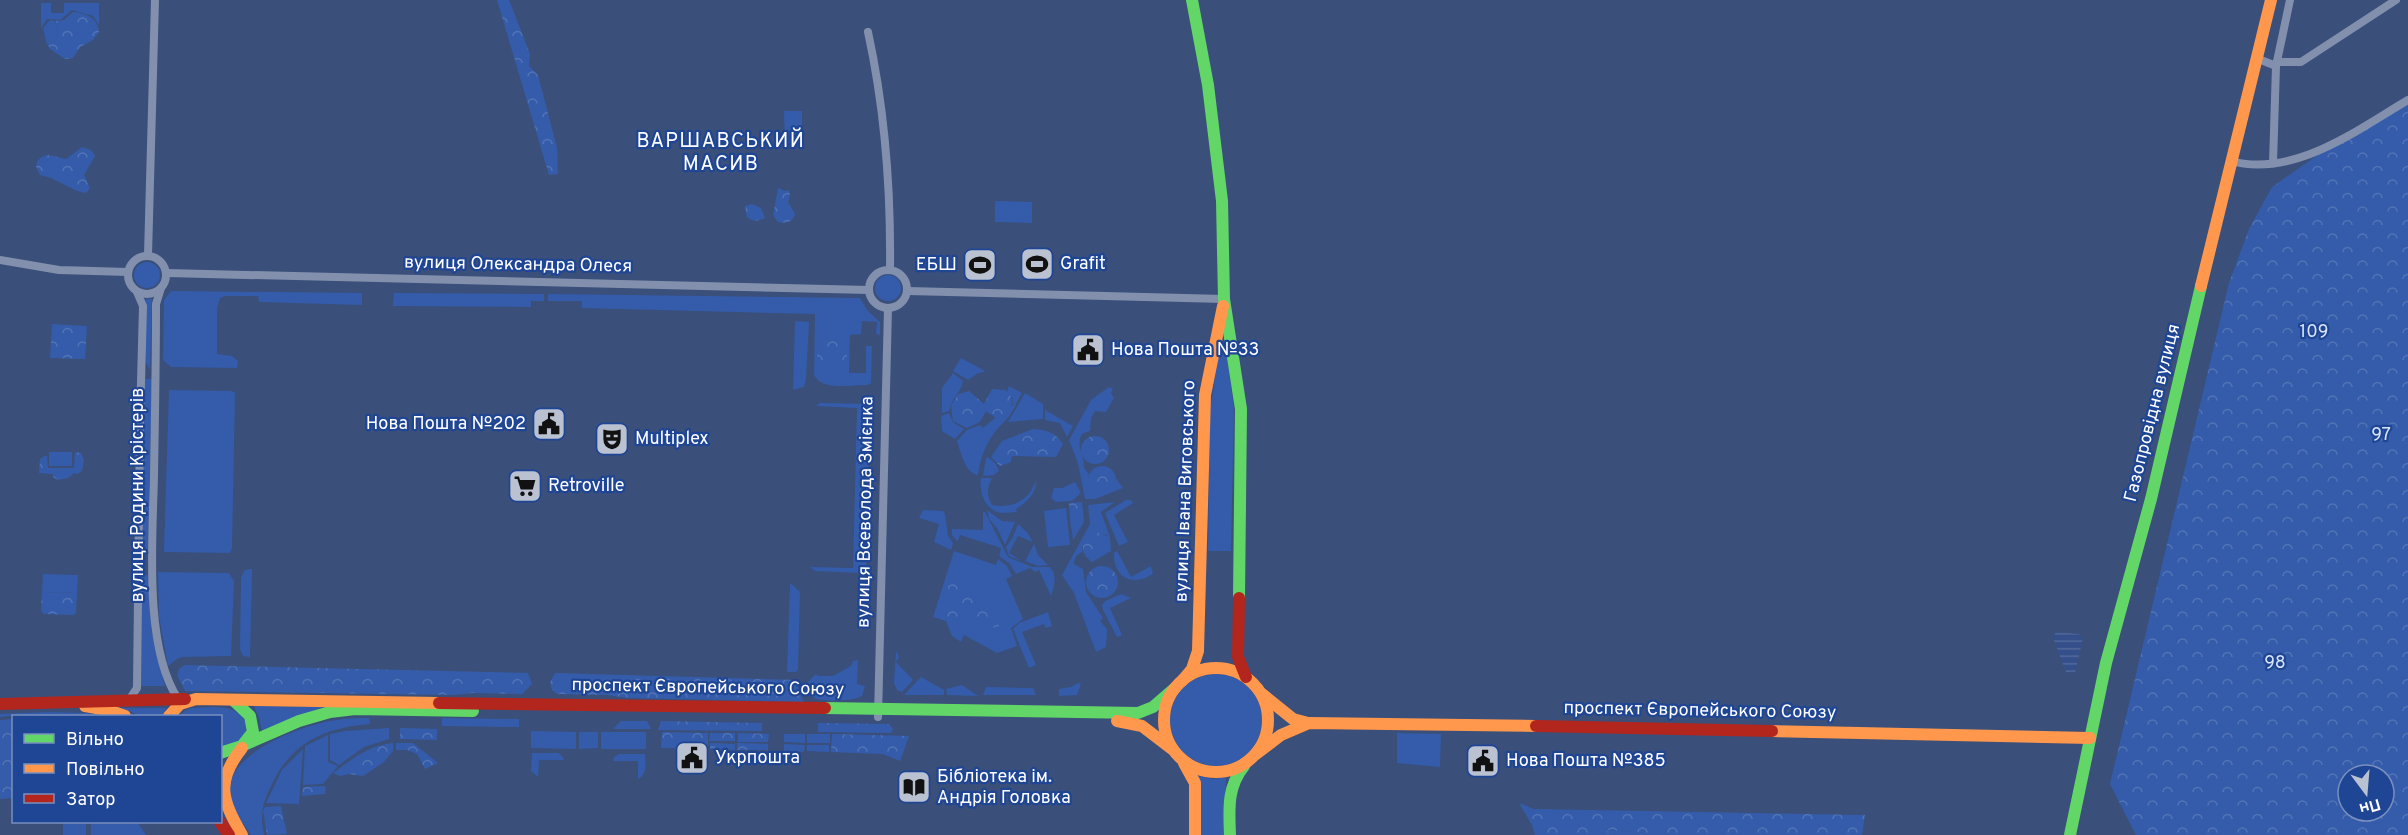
<svg xmlns="http://www.w3.org/2000/svg" width="2408" height="835" viewBox="0 0 2408 835" font-family="Overpass,sans-serif">
	<style>
		.green { fill: #345caa }
		.forest { fill: url(#forest-crowns); fill-rule: evenodd }
		.water { fill: url(#water-rules) }
		.lines { fill: none; stroke-linecap: round; stroke-linejoin: round }
		.street { stroke: #8290ad; stroke-width: 8 }
		.fast { stroke: #63d668; stroke-width: 12 }
		.slow { stroke: #ff974d; stroke-width: 12 }
		.jam { stroke: #b3261e; stroke-width: 12 }
		.labels { text-anchor: middle; dominant-baseline: central; stroke-width: 4.5; stroke-linejoin: round; paint-order: stroke }
		.poi-label { font-size: 18px; fill: #fff; stroke: #1f4595; text-anchor: start }
		.street-label { font-size: 18px; fill: #fff; stroke: #1f4595 }
		.park-label { font-size: 18px; fill: #d8e4fa; stroke: #1f4595 }
		.neighbourhood-label { font-size: 20px; letter-spacing: 1.5px; fill: #fff; stroke: #1f4595 }
	</style>
	<defs>
		<pattern id="forest-crowns" width="20" height="18" patternUnits="userSpaceOnUse" patternTransform="scale(1.5)"><rect width="20" height="18" fill="#345caa"/><path d="M2 6a3 3 0 1 1 6 0M12 15a3 3 0 1 1 6 0" fill="none" stroke="#5274b7"/></pattern>
		<pattern id="water-rules" width="6" height="5" patternUnits="userSpaceOnUse" patternTransform="scale(1.5)"><rect width="6" height="5" fill="#344f89"/><path d="M0 2.5h6" fill="none" stroke="#52699b"/></pattern>
	</defs>
	<rect width="100%" height="100%" fill="#3a4f7a"/>
	<g class="green">
		<path d="M41,3h10v10h13v-10h35v22l-6,-9 -21,-6 -12,10 -13,-1 -6,10z"/>
		<path d="M50,20l5,1 3,14 -5,5 -7,2 -3,-14z"/>
		<path d="M784,111h18v32l-17,1z"/>
		<path d="M995,201l37,1v21l-37,-1z"/>
		<circle cx="147" cy="275" r="13"/>
		<circle cx="888" cy="288" r="13"/>
		<path d="M171,291l191,2v12l-103,-3 -1,-6h-33l-5,2 -3,10v46l15,2 6,5 -1,7 -66,-1 -8,-7 1,-60z"/>
		<path d="M394,293l150,1v7h-13v6l-138,-1z"/>
		<path d="M548,294l312,4 7,12 13,12v13l-4,-1 1,-12 -15,-1 -1,13 -11,1 -1,38h17v-27h6l-1,37 -4,2c-15,0 -46,6 -53,-10l1,-61 -233,-6v-7h-34z"/>
		<path d="M146,299h6l-2,71 -4,-8z"/>
		<path d="M795,321l14,1 -3,57 -2,8 -11,3z"/>
		<path d="M1220,346h6l8,63 -3,142h-23l2,-141z"/>
		<path d="M961,358l24,13 -1,1 -6,1 -10,7 -15,-9z"/>
		<path d="M953,373l10,8c-2,12 -11,16 -14,30l-7,2v-25z"/>
		<path d="M143,379h9l-4,171 -8,1z"/>
		<path d="M1009,386l13,7c-5,8 -10,22 -17,28 -16,15 -24,32 -27,54 -13,-2 -17,-22 -21,-34l10,-11 13,-5 3,3 12,-10 -3,-3 5,1 16,-11 -1,-8 -5,-5z"/>
		<path d="M1109,387l4,2 -2,4 3,5 -8,14 -11,-1 -4,7 -1,13 -8,3c-7,11 3,22 2,34l5,6 -1,4 28,4 -1,-5 8,11 -28,11h-10l-7,-36 -9,-23 22,-40z"/>
		<path d="M169,390l63,1 3,2 -3,155 -2,5 -66,-1z"/>
		<path d="M1025,393l18,11v15l-35,3z"/>
		<path d="M820,403l50,1 -4,166 -4,3 -47,-2 -5,-4 43,1 4,-160 -41,-2z"/>
		<path d="M1045,410l28,16 -6,11 -7,-14 -15,-3z"/>
		<path d="M949,413l4,9 11,7 -9,10 -13,-8 -1,-15z"/>
		<rect x="49" y="452" width="23" height="14"/>
		<path d="M988,457l8,7 3,7 -5,4 -11,1 3,-18z"/>
		<path d="M981,478h11c-5,10 -6,17 0,27 20,4 38,-5 44,-25 1,13 -10,23 -20,29l1,3c-6,0 -15,2 -20,0 -13,-5 -18,-21 -16,-34z"/>
		<path d="M1075,482l6,11 -9,8 -16,1 -5,-4 3,-10h8z"/>
		<path d="M1126,500h5l2,3 -19,12 14,27 -9,4 -14,-33z"/>
		<path d="M1082,502l2,20 -11,18 -4,-37z"/>
		<path d="M1115,502l-14,10 9,25 -5,-3 -23,13 1,5c-7,2 -8,6 -9,12l9,5 3,23 17,26 -3,3 7,8 -1,18 -10,5 -22,-59 -12,-18 28,-51 -2,-19z"/>
		<path d="M1066,508l4,37 -22,2 -4,-36z"/>
		<path d="M923,510l20,1 2,3 3,22 5,7 -2,7 -17,-8 5,-18 -20,-6z"/>
		<path d="M987,510l15,11 13,1 -10,23 -8,-17 -8,-9z"/>
		<path d="M983,512h2l23,45 24,10h18c8,10 4,18 1,29l-12,-26 -4,2 -5,-4 -14,6 -6,-10 -11,-8 2,-8 -41,-13 -2,6 -2,-1 -4,-5v-6l31,1z"/>
		<path d="M1018,524l9,8 6,10 -15,-6 -9,17 13,8 -13,-5 -3,-9 7,-10z"/>
		<path d="M1034,544l4,11 10,10 -10,1 -13,-5z"/>
		<path d="M954,551l42,14 2,-6 9,7 5,10 -6,3 17,40 -12,9 6,18 -20,7 -33,-18 -3,7 -9,-6 -6,-15 -13,-4z"/>
		<path d="M1117,551l14,26 20,-11 2,8c-20,13 -40,4 -39,-21z"/>
		<path d="M249,569h3l-2,88 -7,-1 -3,-7 1,-71 3,-7z"/>
		<path d="M158,572l71,1 5,8 -3,75 -49,1 -5,2 -9,7 -9,-50z"/>
		<path d="M43,574l35,1 -1,18 -35,-1z"/>
		<path d="M140,575h8l4,57 13,54h-25z"/>
		<path d="M790,583l10,9 -2,77 -2,3h-9z"/>
		<path d="M1121,594l10,4 -21,10 12,27 -5,2 -14,-27 -1,-5 3,-4z"/>
		<path d="M1048,612l4,14 -6,2 -2,-4 -22,8 14,33 -7,3 -16,-39 6,-6z"/>
		<path d="M896,651l3,6 -3,5 17,18 -11,12 -5,-2 -3,-7z"/>
		<path d="M858,660l-1,24 8,2 -3,10c-8,5 -42,7 -49,1 -3,-4 -5,-9 -6,-14l9,-9 2,2h15l18,-10 2,-5z"/>
		<circle cx="1216" cy="720" r="46"/>
		<path d="M921,677l23,13v5h-40z"/>
		<path d="M1078,683l3,1 -4,11 -18,1v-7l12,-2z"/>
		<path d="M962,685l16,11 -31,-1 -1,-6z"/>
		<path d="M986,687l47,1 3,7h-53z"/>
		<path d="M254,706l69,1 -61,24 -3,-14z"/>
		<path d="M122,708h44l-4,8h-22z"/>
		<path d="M192,708c21,0 47,-6 55,18l-2,13 -8,5 -16,3 -1,-31h-41l7,-6z"/>
		<path d="M49,712l38,1 19,3 -83,-1 -23,2v-3z"/>
		<path d="M369,718l1,6c-47,4 -79,19 -99,62 -9,18 -11,30 -7,49h-13c-8,-12 -19,-27 -21,-41 -5,-42 75,-70 107,-74 10,-2 22,-2 32,-2z"/>
		<path d="M442,718l77,1v8l-77,-1z"/>
		<path d="M621,721h26l4,8h-38z"/>
		<path d="M389,728v11l-25,8 -25,18 -9,-5v-26l15,-3z"/>
		<path d="M531,731l45,1v17l-45,-1z"/>
		<path d="M579,732h19v16l-19,1z"/>
		<rect x="601" y="732" width="45" height="17"/>
		<path d="M1397,733l44,1 -1,33 -43,-4z"/>
		<path d="M784,734h21v9l-21,-1z"/>
		<rect x="807" y="734" width="23" height="9"/>
		<path d="M328,735v27l10,4 -15,18 -20,1 2,-39z"/>
		<path d="M784,744l21,1 -1,7 -20,-1z"/>
		<path d="M807,745h22v7l-22,-1z"/>
		<path d="M303,749l-4,55 -33,-1 16,-33z"/>
		<path d="M532,753h26l4,3 2,4h-25l-1,17 -7,-6z"/>
		<path d="M619,754h26c0,9 3,20 -7,25v-18h-25l1,-4z"/>
		<path d="M1198,776l15,3 13,-2 -1,58h-27z"/>
		<rect x="63" y="822" width="23" height="13"/>
		<path d="M91,822h46l9,13h-55z"/>
		<path d="M1606,830l71,5h-66z"/>
	</g>
	<g class="forest">
		<path d="M497,0h12l21,54 -1,12 9,9 19,73 1,26 -9,1z"/>
		<path d="M73,12c13,1 25,6 26,20l-6,8 -13,7 -7,11 -8,1 -15,-10 -4,-7 7,-2 5,-5 -3,-14 9,-1z"/>
		<path d="M2408,100v735h-272l-26,-51 119,-501 20,-54 23,-42 43,-30zM2348,775h36v36h-36z"/>
		<path d="M82,147l9,3 4,6 -11,19 6,13 -4,5 -9,-2 -26,-13 -11,-3 -4,-8 1,-5c8,-12 18,-5 29,-3z"/>
		<path d="M778,188l7,3 4,-1 1,5 -2,7 7,12c-2,8 -9,10 -17,8l-5,-7z"/>
		<path d="M752,204l9,4 4,10c-7,3 -12,4 -18,-1l-2,-11z"/>
		<path d="M52,324l35,2 -2,33 -35,-1z"/>
		<rect x="817" y="338" width="30" height="25"/>
		<path d="M992,389l13,1 5,4c8,17 -11,30 -24,17l-6,11 -13,6 -14,-7 -2,-16 7,-11 11,-3 15,13z"/>
		<path d="M1033,429c14,1 22,3 30,15l-7,13 -44,-1 -1,6 -11,4 -9,-9 11,-16z"/>
		<circle cx="1095" cy="450" r="14"/>
		<path d="M75,452l6,1 3,7 -2,11 -5,3 -3,-1 -6,5 -10,2 -5,-3v-3l-14,-1 1,-14 5,-3h2l1,12h26z"/>
		<circle cx="1102" cy="480" r="14"/>
		<path d="M1069,503h10l2,15 -5,11h-5z"/>
		<path d="M1096,532l14,5 1,14 -19,11c-14,-9 -11,-24 4,-30z"/>
		<circle cx="1102" cy="582" r="16"/>
		<path d="M958,576l15,5 5,11c-1,13 -7,17 -19,19v11l-15,-7 -3,-8 8,-8 -1,-14z"/>
		<path d="M42,592l35,1 -1,19 -2,3 -30,-1 -3,-3z"/>
		<path d="M983,595l14,18 3,11 -2,3 -7,1 -22,-13 8,-9z"/>
		<path d="M185,665l343,8 4,11 -10,10 -49,-1 -20,2 -268,-4 -8,-16 3,-7z"/>
		<path d="M555,673l242,7 2,12 5,10 -176,-4 -21,-3 -50,-1 -5,-4 -2,-8z"/>
		<path d="M13,719v79l-13,1v-79z"/>
		<path d="M661,721l101,2v8l-104,-1z"/>
		<path d="M818,723l71,1 4,5 -2,4 -73,-1z"/>
		<path d="M400,728l37,1v11l-37,-1z"/>
		<path d="M662,732l46,1v16l-47,-1z"/>
		<path d="M710,733h25v8h-26z"/>
		<path d="M738,733l31,1 -1,8h-30z"/>
		<path d="M832,734l77,2 -9,25 -17,-7 -52,-2z"/>
		<path d="M393,743v8l-9,11 -21,14 -14,-2 -9,2 -7,-3c19,-14 36,-28 60,-30z"/>
		<path d="M396,743h17l25,20 -13,6 -8,-15 -10,-4h-11z"/>
		<path d="M710,743l25,1v6l-25,-1z"/>
		<path d="M737,743l31,1v6h-31z"/>
		<path d="M324,786l2,2 -1,6 -23,2 1,-9z"/>
		<path d="M1519,803l15,6 331,6 -3,20h-192l-63,-5 4,5h-76l-3,-10z"/>
		<path d="M281,806l6,28 -20,1 -4,-24 2,-4z"/>
	</g>
	<path class="water" d="M2056,632l23,2 4,4 -8,35 -9,-1 -13,-34z"/>
	<g class="lines">
		<g class="street">
			<path d="M868,32c17,78 23,158 22,238"/>
			<path d="M2256,58l20,8"/>
			<path d="M2277,62h24l95,-62"/>
			<path d="M2230,161c65,17 125,-30 178,-61"/>
			<path d="M2273,163l3,-97 14,-66"/>
			<path d="M148,255l7,-255"/>
			<circle cx="147" cy="275" r="19"/>
			<path d="M0,260l59,10 69,2"/>
			<circle cx="888" cy="289" r="19"/>
			<path d="M167,273l702,17"/>
			<path d="M161,288l-5,16c0,57 -1,113 -2,170 -1,62 -11,172 24,225"/>
			<path d="M908,291l316,8"/>
			<path d="M129,700l8,-12 3,-267 3,-115 -6,-14"/>
			<path d="M878,717l10,-409"/>
		</g>
		<g class="fast">
			<path d="M1192,0l16,85 14,116 2,98 17,110 -2,189"/>
			<path d="M825,708l313,5 15,-6 22,-19"/>
			<path d="M246,744l53,-23 31,-9 25,-3 118,2"/>
			<path d="M220,753l22,-7 11,-14 -3,-16 -17,-16"/>
			<path d="M1230,835c-1,-26 -3,-48 14,-69"/>
			<path d="M2070,835l36,-172 45,-164 50,-213"/>
		</g>
		<g class="slow">
			<path d="M2201,286l70,-286"/>
			<circle cx="1216" cy="720" r="52"/>
			<path d="M1182,681l10,-12 6,-18 7,-256 18,-89"/>
			<path d="M1262,694l31,25 15,4"/>
			<path d="M85,706l23,4 17,6"/>
			<path d="M169,716l11,-12 16,-5 243,4"/>
			<path d="M1117,721l25,5 30,23"/>
			<path d="M1772,731l318,7"/>
			<path d="M242,748c-27,34 -20,52 0,87"/>
			<path d="M1256,754l25,-19 28,-12 227,3"/>
			<path d="M1184,763l11,20v52"/>
		</g>
		<g class="jam">
			<path d="M1239,598l-1,59 8,20"/>
			<path d="M439,703l386,5"/>
			<path d="M0,704l185,-5"/>
			<path d="M1536,726l236,5"/>
			<path d="M220,822l9,13"/>
		</g>
	</g>
	<defs>
		<g id="stadium-square" transform="scale(1.725)"><rect x="-9" y="-9" width="18" height="18" rx="4" fill="#bac1d0" stroke="#1f4595"/><path d="M0-5a6.5 5 0 1 0 0 10a6.5 5 0 1 0 0-10ZM-3.5-1.8h7v3.6h-7Z" fill="#111"/></g>
		<g id="civic-square" transform="scale(1.725)"><rect x="-9" y="-9" width="18" height="18" rx="4" fill="#bac1d0" stroke="#1f4595"/><path d="M-.6-6.5H3V-4.5H.6V-3L4-1V1h2V6H-6V1h2V-1L-.6-3ZM-1.2 2.5V6h2.4V2.5Z" fill="#111"/></g>
		<g id="theatre-square" transform="scale(1.725)"><rect x="-9" y="-9" width="18" height="18" rx="4" fill="#bac1d0" stroke="#1f4595"/><path d="M-5-5.5Q0-4 5-5.5V0Q5 5 0 6Q-5 5-5 0ZM-3.3-2.5H-1v1.5H-3.3ZM1-2.5H3.3v1.5H1ZM-2.8 1Q0 5.5 2.8 1Z" fill="#111"/></g>
		<g id="supermarket-square" transform="scale(1.725)"><rect x="-9" y="-9" width="18" height="18" rx="4" fill="#bac1d0" stroke="#1f4595"/><path d="M-6-5.5h2.5l.6 2H6L4.5 2H-2.5L-4.4-4H-6ZM-1.5 3.2a1.3 1.3 0 1 0 .1 0ZM3 3.2a1.3 1.3 0 1 0 .1 0Z" fill="#111"/></g>
		<g id="library-square" transform="scale(1.725)"><rect x="-9" y="-9" width="18" height="18" rx="4" fill="#bac1d0" stroke="#1f4595"/><path d="M-6-4Q-3-5.5-.7-3.5V5Q-3 3-6 4ZM6-4Q3-5.5 .7-3.5V5Q3 3 6 4Z" fill="#111"/></g>
	</defs>
	<g fill-rule="evenodd">
		<use href="#stadium-square" x="1037" y="264"/>
		<use href="#stadium-square" x="980" y="265"/>
		<use href="#civic-square" x="1088" y="350"/>
		<use href="#civic-square" x="549" y="424"/>
		<use href="#theatre-square" x="612" y="439"/>
		<use href="#supermarket-square" x="525" y="486"/>
		<use href="#civic-square" x="692" y="758"/>
		<use href="#civic-square" x="1483" y="761"/>
		<use href="#library-square" x="914" y="787"/>
	</g>
	<g class="labels">
		<g class="poi-label">
			<text x="1060" y="264">Grafit</text>
			<text x="957" y="265" text-anchor="end">ЕБШ</text>
			<text x="1111" y="350">Нова Пошта №33</text>
			<text x="526" y="424" text-anchor="end">Нова Пошта №202</text>
			<text x="635" y="439">Multiplex</text>
			<text x="548" y="486">Retroville</text>
			<text x="715" y="758">Укрпошта</text>
			<text x="1506" y="761">Нова Пошта №385</text>
			<text x="937" y="777">Бібліотека ім.<tspan x="937" dy="21">Андрія Головка</tspan></text>
		</g>
		<g class="street-label">
			<text transform="translate(518 265) rotate(1)">вулиця Олександра Олеся</text>
			<text transform="translate(2153 413) rotate(-76)">Газопровідна вулиця</text>
			<text transform="translate(1186 491) rotate(-88)">вулиця Івана Виговського</text>
			<text transform="translate(138 495) rotate(-90)">вулиця Родини Крістерів</text>
			<text transform="translate(866 512) rotate(-89)">вулиця Всеволода Змієнка</text>
			<text transform="translate(708 688) rotate(1)">проспект Європейського Союзу</text>
			<text transform="translate(1700 711) rotate(1)">проспект Європейського Союзу</text>
		</g>
		<g class="park-label">
			<text x="2314" y="332">109</text>
			<text x="2381" y="435">97</text>
			<text x="2275" y="663">98</text>
		</g>
		<g class="neighbourhood-label">
			<text x="721" y="142">ВАРШАВСЬКИЙ<tspan x="721" dy="23">МАСИВ</tspan></text>
		</g>
	</g>
	<rect x="12" y="715" width="210" height="108" fill="#1f4595" stroke="#798fbf" stroke-width="1.5"/>
	<rect x="24" y="734" width="30" height="9" fill="#63d668" stroke="#798fbf" stroke-width="1.5"/>
	<text x="66" y="745" font-size="18" fill="#ffffff">Вільно</text>
	<rect x="24" y="764" width="30" height="9" fill="#ff974d" stroke="#798fbf" stroke-width="1.5"/>
	<text x="66" y="775" font-size="18" fill="#ffffff">Повільно</text>
	<rect x="24" y="794" width="30" height="9" fill="#b3261e" stroke="#798fbf" stroke-width="1.5"/>
	<text x="66" y="805" font-size="18" fill="#ffffff">Затор</text>
	<g transform="translate(2366 793) rotate(164)"><circle r="28" fill="#1f4595" stroke="#798fbf" stroke-width="1.5"/>
	<path d="M0-4.5L10 22L0 15L-10 22Z" fill="#bac1d0"/>
	<text y="-9" font-size="16" font-weight="bold" text-anchor="middle" fill="#ffffff">Пн</text>
	</g>
</svg>
